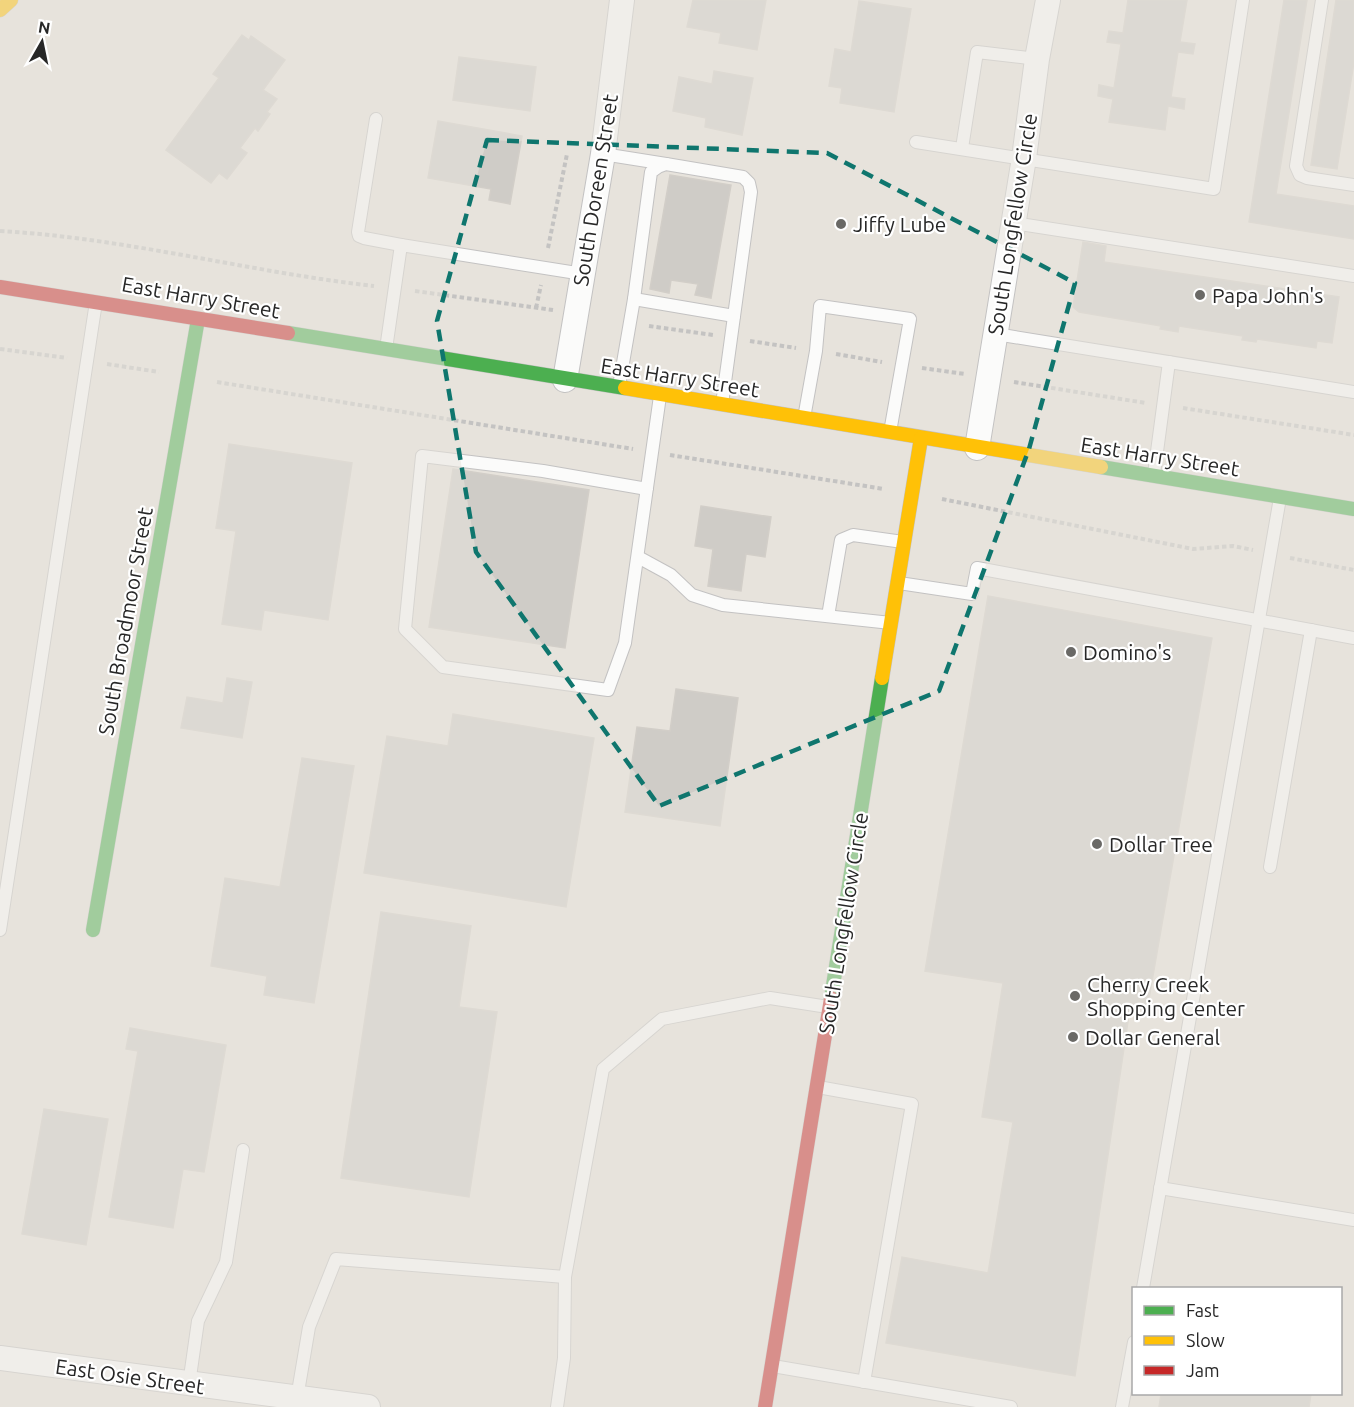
<svg xmlns="http://www.w3.org/2000/svg" width="1354" height="1407" viewBox="0 0 1354 1407" font-family="Ubuntu,sans-serif">
	<style>
		.building { fill: #cfccc7; stroke: #d2cec8; stroke-width: 1.5 }
		.lines { fill: none; stroke-linecap: round; stroke-linejoin: round }
		.lane-casing { stroke: #c3c2c2; stroke-width: 14 }
		.street-casing { stroke: #c3c2c2; stroke-width: 26 }
		.fast-casing { stroke: #c3c2c2; stroke-width: 15 }
		.slow-casing { stroke: #c3c2c2; stroke-width: 15 }
		.jam-casing { stroke: #c3c2c2; stroke-width: 15 }
		.path { stroke: #c4c3c2; stroke-width: 4; stroke-dasharray: 4.5 3; stroke-linecap: butt }
		.lane { stroke: #fbfbfa; stroke-width: 12 }
		.street { stroke: #fbfbfa; stroke-width: 24 }
		.fast { stroke: #4caf50; stroke-width: 14 }
		.slow { stroke: #ffc107; stroke-width: 14 }
		.jam { stroke: #c62828; stroke-width: 14 }
		.marked { fill: none; stroke: #0f766e; stroke-width: 4.5; stroke-dasharray: 12 8; stroke-linejoin: round }
		.poi-dot { fill: #6a6966; stroke: #fff; stroke-width: 2 }
		.labels { text-anchor: middle; dominant-baseline: central; stroke-width: 4.5; stroke-linejoin: round; paint-order: stroke }
		.street-label { font-size: 21px; fill: #272727; stroke: #fff }
		.poi-label { font-size: 21px; fill: #272727; stroke: #fff; text-anchor: start }
	</style>
	<rect width="100%" height="100%" fill="#e7e3dc"/>
	<g class="building">
		<path d="M693,0h73l-9,50 -38,-7 2,-10 -34,-6z"/>
		<path d="M1128,0h59l-7,42 15,2 -2,10 -15,-2 -7,45 14,2 -1,10 -16,-3 -3,24 -56,-8 4,-23 -15,-3 1,-11 15,3 7,-44 -14,-2 2,-11 14,2z"/>
		<path d="M1284,0h23l-31,194 78,12v33l-105,-17z"/>
		<path d="M1336,0h18v62l-17,107 -26,-4z"/>
		<path d="M859,1l52,8 -17,103 -54,-9 2,-15 -13,-2 6,-37 16,3z"/>
		<path d="M242,35l7,5 2,-4 34,24 -22,30 14,9 -10,13 3,2 -12,17 -3,-3 -15,20 7,5 -20,26 -8,-6 -8,10 -45,-33 53,-72 -6,-4z"/>
		<path d="M459,57l77,10 -6,44 -77,-11z"/>
		<path d="M714,71l39,7 -11,57 -37,-8 1,-9 -33,-7 6,-34 33,7z"/>
		<path d="M438,121l84,15 -12,68 -21,-4 2,-11 -63,-11z"/>
		<path d="M670,175l61,10 -20,113 -16,-3 3,-11 -27,-4 -2,13 -19,-4z"/>
		<path d="M1083,242l23,4 -2,16 235,35 -7,46 -15,-2 -1,7 -59,-9 -1,3 -14,-2 1,-4 -64,-10 -1,6 -18,-3 1,-3 -82,-14 -6,-5z"/>
		<path d="M229,444l123,19 -24,157 -64,-10 -3,20 -39,-6 14,-93 -20,-3z"/>
		<path d="M453,469l136,21 -24,158 -136,-21z"/>
		<path d="M701,506l70,11 -6,40 -19,-3 -5,37 -33,-5 5,-37 -18,-3z"/>
		<path d="M988,596l224,42 -65,372 -17,-2 -55,368 -189,-33 16,-86 86,16 25,-151 -31,-5 21,-134 -78,-12z"/>
		<path d="M227,678l25,4 -10,56 -61,-10 6,-31 36,6z"/>
		<path d="M676,689l62,9 -18,128 -95,-14 12,-85 33,4z"/>
		<path d="M453,714l141,24 -28,169 -202,-34 23,-137 61,10z"/>
		<path d="M302,758l52,8 -40,237 -50,-8 3,-19 -56,-10 14,-88 55,9z"/>
		<path d="M381,912l90,14 -12,81 38,5 -28,185 -128,-19z"/>
		<path d="M130,1028l96,17 -22,127 -21,-3 -10,59 -64,-11 29,-166 -12,-2z"/>
		<path d="M44,1109l64,10 -22,126 -64,-11z"/>
		<path d="M1161,1394h150l-2,13h-150z"/>
	</g>
	<g class="lines">
		<g class="lane-casing">
			<g id="lane">
				<path d="M1322,0l-26,166 4,9 7,3 47,7"/>
				<path d="M376,119l-18,113 1,4 5,2 37,7"/>
				<path d="M916,142l298,47 29,-189"/>
				<path d="M962,148l15,-96 60,7"/>
				<path d="M603,154l63,10"/>
				<path d="M1014,223l340,53"/>
				<path d="M634,299l100,17"/>
				<path d="M996,334l358,58"/>
				<path d="M386,349l15,-104 182,29"/>
				<path d="M619,386l15,-87 17,-127 7,-5 8,-3 77,13 6,6 2,9 -29,212"/>
				<path d="M804,418l12,-67 4,-45 90,13 -20,113"/>
				<path d="M1154,474l15,-112"/>
				<path d="M647,489l-104,-18 -121,-15 -17,173 38,38 165,23 17,-47 35,-247"/>
				<path d="M638,557l33,18 21,20 31,10 168,18"/>
				<path d="M899,583l73,11 5,-26 377,70"/>
				<path d="M828,616l13,-76 12,-5 50,7"/>
				<path d="M1270,867l41,-237"/>
				<path d="M0,930l96,-628"/>
				<path d="M818,1087l94,17 -48,278"/>
				<path d="M1160,1188l194,32"/>
				<path d="M1143,1288l137,-790"/>
				<path d="M773,1366l238,41"/>
				<path d="M189,1384l9,-63 28,-59 17,-112"/>
				<path d="M297,1398l12,-71 27,-68 229,18"/>
				<path d="M557,1407l7,-49 1,-81 38,-208 59,-50 108,-21 58,9"/>
				<path d="M1122,1407l12,-65"/>
			</g>
		</g>
		<g class="street-casing">
			<g id="street">
				<path d="M565,380l38,-226 19,-154"/>
				<path d="M977,448l47,-290 13,-99 11,-59"/>
				<path d="M0,1358l368,49"/>
			</g>
		</g>
		<g class="fast-casing">
			<g id="fast">
				<path d="M288,333l337,55"/>
				<path d="M1101,467l253,42"/>
				<path d="M93,930l105,-611"/>
				<path d="M831,998l51,-320"/>
			</g>
		</g>
		<g class="slow-casing">
			<g id="slow">
				<path d="M0,10l11,-10"/>
				<path d="M625,388l476,79"/>
				<path d="M882,678l39,-240"/>
			</g>
		</g>
		<g class="jam-casing">
			<g id="jam">
				<path d="M0,287l288,46"/>
				<path d="M765,1407l66,-409"/>
			</g>
		</g>
		<g class="path">
			<path d="M0,231c126,7 249,41 374,55"/>
			<path d="M548,248l19,-94"/>
			<path d="M415,291l138,19"/>
			<path d="M536,308l5,-23"/>
			<path d="M649,326l64,9"/>
			<path d="M750,341l46,7"/>
			<path d="M0,349l67,9"/>
			<path d="M836,354l46,8"/>
			<path d="M107,364l52,8"/>
			<path d="M922,368l43,6"/>
			<path d="M217,382l416,67"/>
			<path d="M1014,382l132,21"/>
			<path d="M1183,408l171,27"/>
			<path d="M670,455l214,34"/>
			<path d="M942,499l251,50 40,-3 20,4"/>
			<path d="M1290,558l64,12"/>
		</g>
		<use href="#lane" class="lane"/>
		<use href="#street" class="street"/>
		<use href="#fast" class="fast"/>
		<use href="#slow" class="slow"/>
		<use href="#jam" class="jam"/>
	</g>
	<path d="M0 0H1354V1407H0ZM487,140l340,13 248,130 -46,166 -90,242 -280,115 -183,-254 -39,-231z" fill="#e7e3dc" fill-opacity=".55" fill-rule="evenodd"/>
	<path class="marked" d="M487,140l340,13 248,130 -46,166 -90,242 -280,115 -183,-254 -39,-231z"/>
	<g class="poi-dot">
		<circle cx="841" cy="224" r="6"/>
		<circle cx="1200" cy="295" r="6"/>
		<circle cx="1071" cy="652" r="6"/>
		<circle cx="1097" cy="844" r="6"/>
		<circle cx="1075" cy="996" r="6"/>
		<circle cx="1073" cy="1037" r="6"/>
	</g>
	<g class="labels">
		<g class="street-label">
			<text transform="translate(595 190) rotate(-81)">South Doreen Street</text>
			<text transform="translate(1012 224) rotate(-81)">South Longfellow Circle</text>
			<text transform="translate(201 297) rotate(10)">East Harry Street</text>
			<text transform="translate(680 377) rotate(9)">East Harry Street</text>
			<text transform="translate(1160 456) rotate(9)">East Harry Street</text>
			<text transform="translate(125 621) rotate(-80)">South Broadmoor Street</text>
			<text transform="translate(843 923) rotate(-81)">South Longfellow Circle</text>
			<text transform="translate(130 1376) rotate(8)">East Osie Street</text>
		</g>
		<g class="poi-label">
			<text x="853" y="224">Jiffy Lube</text>
			<text x="1212" y="295">Papa John's</text>
			<text x="1083" y="652">Domino's</text>
			<text x="1109" y="844">Dollar Tree</text>
			<text x="1087" y="984">Cherry Creek<tspan x="1087" dy="24">Shopping Center</tspan></text>
			<text x="1085" y="1037">Dollar General</text>
		</g>
	</g>
	<rect x="1132" y="1287" width="210" height="108" fill="#ffffff" stroke="#a9a9a9" stroke-width="1.5"/>
	<rect x="1144" y="1306" width="30" height="9" fill="#4caf50" stroke="#a9a9a9" stroke-width="1.5"/>
	<text x="1186" y="1317" font-size="18" fill="#272727">Fast</text>
	<rect x="1144" y="1336" width="30" height="9" fill="#ffc107" stroke="#a9a9a9" stroke-width="1.5"/>
	<text x="1186" y="1347" font-size="18" fill="#272727">Slow</text>
	<rect x="1144" y="1366" width="30" height="9" fill="#c62828" stroke="#a9a9a9" stroke-width="1.5"/>
	<text x="1186" y="1377" font-size="18" fill="#272727">Jam</text>
	<g transform="translate(42 42) rotate(9)" stroke="#ffffff" stroke-width="4.5" paint-order="stroke">
	<path d="M0-4.5L10 22L0 15L-10 22Z" fill="#272727"/>
	<text y="-9" font-size="16" font-weight="bold" text-anchor="middle" fill="#272727">N</text>
	</g>
</svg>
